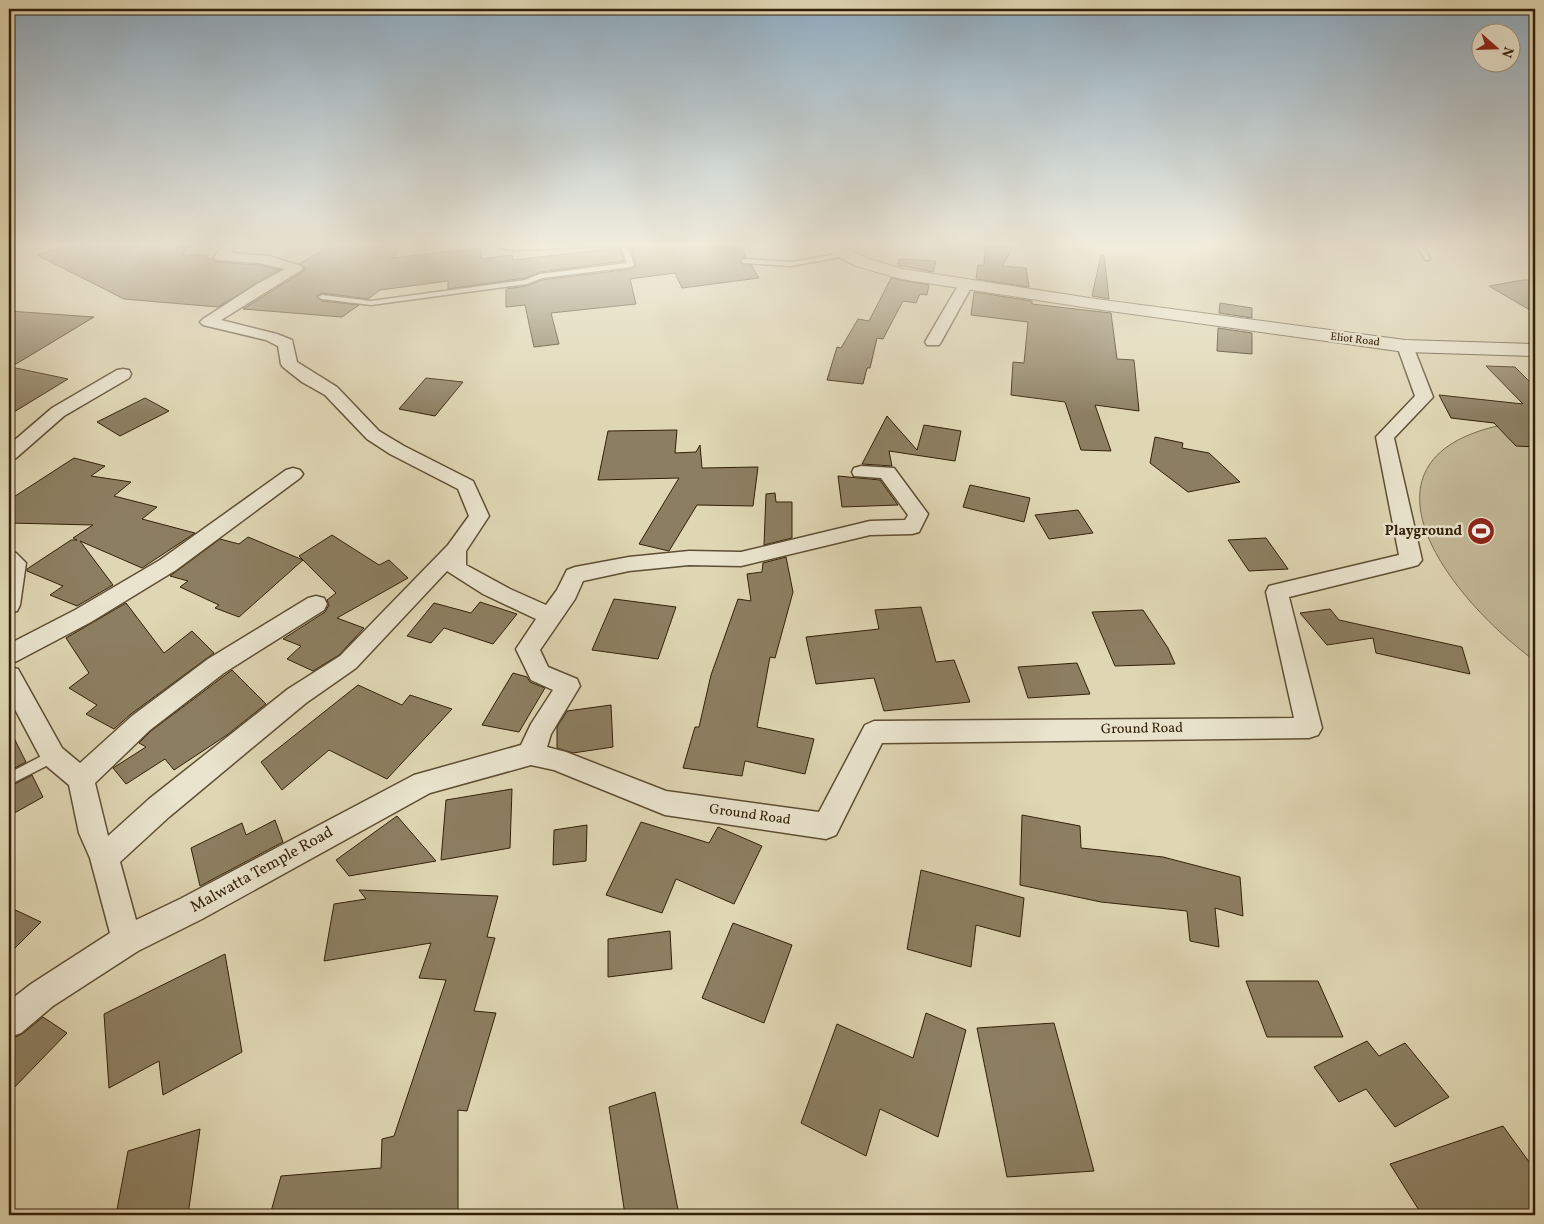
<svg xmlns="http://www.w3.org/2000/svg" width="1544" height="1224" viewBox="0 0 1544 1224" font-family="Vollkorn,serif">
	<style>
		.green { fill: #c2b796; stroke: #7a6c4f }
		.building { fill: #8c7f61; stroke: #332008 }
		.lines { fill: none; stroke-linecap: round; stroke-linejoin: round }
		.service-casing { stroke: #5e4e33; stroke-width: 3 }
		.minor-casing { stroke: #5e4e33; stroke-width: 3 }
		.tertiary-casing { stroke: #5e4e33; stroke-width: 2 }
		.service { fill: #eae4ce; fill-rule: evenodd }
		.minor { fill: #eae4ce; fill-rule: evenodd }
		.tertiary { fill: #eae4ce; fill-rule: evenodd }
		.labels { text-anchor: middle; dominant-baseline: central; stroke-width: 5; stroke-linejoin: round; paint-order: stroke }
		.far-street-label { font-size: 11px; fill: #332008; stroke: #eae4ce }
		.poi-label { font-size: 14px; font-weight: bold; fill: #332008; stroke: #eae4ce; text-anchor: end }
		.street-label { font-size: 14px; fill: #332008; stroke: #eae4ce }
		.near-street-label { font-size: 16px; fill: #332008; stroke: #eae4ce }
	</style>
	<rect width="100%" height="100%" fill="#dfd6b3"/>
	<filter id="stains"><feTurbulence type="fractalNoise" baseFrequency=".004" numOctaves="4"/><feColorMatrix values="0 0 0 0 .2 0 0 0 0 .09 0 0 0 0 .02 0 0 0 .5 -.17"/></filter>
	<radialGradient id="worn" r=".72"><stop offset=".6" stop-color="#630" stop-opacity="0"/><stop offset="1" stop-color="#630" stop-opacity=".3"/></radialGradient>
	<path class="green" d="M1535,420v241c-101,-75 -199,-221 0,-241z"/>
	<g class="building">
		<path d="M72,244h120l-10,11h27l-3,3 7,1 3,3 43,3 21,5 -62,37 -94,-8 -87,-44z"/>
		<path d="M333,244h72l-13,14 89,-10v11l31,-4 1,5 107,-12 4,13 -84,11 -15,6 -77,11v-8l-68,9 -12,9 -46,-6 -6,3 6,5 37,4 -17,12 -99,-8 61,-38 1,-3 -6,-4z"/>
		<path d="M738,244l8,13h-3l-4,5 5,3h7l8,13 -77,10 -7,-15 -45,6 6,25 -85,9 8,31 -25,3 -9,-42 -19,2v-18l21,-3 15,-6 90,-11 4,-5 -6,-18 30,-2z"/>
		<path d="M985,244h30l-13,22 24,2 3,19 -53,-8 2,-14h6z"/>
		<path d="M1101,255h3l5,44 -17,-3z"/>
		<path d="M900,259l36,2 -3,11 -36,-7z"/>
		<path d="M891,278l38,7 -2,10 -7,-1 -4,9 -13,-2 -20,38 -6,-1 -7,30h-3l-4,16 -36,-4 10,-33 4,1 17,-29 11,2z"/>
		<path d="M1523,280h12v33l-46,-27z"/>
		<path d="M974,292l58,9v3l79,9 6,46 17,1 5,51 -44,-6 16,46 -30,-1 -16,-48 -54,-7 2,-33 11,1 4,-41 -57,-7z"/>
		<path d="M1220,303l32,5v10l-33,-5z"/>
		<path d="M9,311l85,6 -83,50 57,12 -59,36z"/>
		<path d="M1218,328l34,5v21l-35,-3z"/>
		<path d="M1486,366l29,1 20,20v60l-19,-1 -22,-23 -43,-5 -12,-23 84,9z"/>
		<path d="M426,378l37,4 -28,34 -36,-7z"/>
		<path d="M145,398l24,13 -49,25 -23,-14z"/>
		<path d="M887,416l30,34 7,-25 37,6 -6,30 -66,-10 3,15 -30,-2z"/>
		<path d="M677,430l-2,23 21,-1 4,-7 2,23 56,-1 -5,39 -56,-1 -28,46 -30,-7 40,-66 -81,2 10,-49z"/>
		<path d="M1155,437l28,6 -1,5 27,5 31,29 -52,10 -38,-29z"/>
		<path d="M74,458l31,8 -14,10 40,6 -17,14 43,11 -15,12 53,14 -53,35 -62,-27 33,44 -36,21 -27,-11 13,-9 -36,-15v-2l44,-29h6l-4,-2 20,-13 -84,-2v-23z"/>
		<path d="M838,476l42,4 18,25 -56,2z"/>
		<path d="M970,485l60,13 -6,24 -61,-15z"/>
		<path d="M775,493l1,9h16v36l-28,7 2,-51z"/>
		<path d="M1078,510l15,23 -44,6 -14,-24z"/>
		<path d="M332,535l47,30 10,-5 19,18 -71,40 27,10 -25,27 -26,16 -26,-12 14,-13 -18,-7 42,-27 4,-7 -2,-5 9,-7 -37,-37z"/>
		<path d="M248,537l55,23 -64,57 -24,-9 4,-3 -39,-18 8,-6 -18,-5 50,-37 19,5z"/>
		<path d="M1266,538l22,31 -39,2 -21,-31z"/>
		<path d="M786,557l7,35 -18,66 -5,-1 -13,70 57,12 -9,35 -60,-13 -3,15 -59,-8 12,-41h4l12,-52 27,-76 13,2 -4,-27 15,-2 1,-9z"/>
		<path d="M614,599l62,8 -18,52 -66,-9z"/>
		<path d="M480,602l37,12 -24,30 -49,-16 -13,15 -24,-7 27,-33 37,10z"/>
		<path d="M126,603l38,50 28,-22 22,22 -83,61 -17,15 -28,-15 11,-9 -28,-17 20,-15 -23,-35z"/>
		<path d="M921,607l15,55 18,-2 16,42 -86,9 -10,-33 -58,6 -10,-47 73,-8 -4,-19z"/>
		<path d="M1330,609l9,11 123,27 8,27 -94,-21 -3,-15 -46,7 -27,-32z"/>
		<path d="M1143,610l25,38 7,16 -60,2 -23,-54z"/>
		<path d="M1077,663l13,31 -62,4 -10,-31z"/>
		<path d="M232,670l34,34 -39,31 -53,35 -9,-11 -39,25 -13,-16 33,-21 -7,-4 12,-12z"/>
		<path d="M513,673l14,4 3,5 15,6 -26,44 -37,-7z"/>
		<path d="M358,685l44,20 8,-10 42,14 -65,70 -58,-29 -47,40 -21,-28z"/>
		<path d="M611,705l2,42 -40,6 -16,-5v-21l10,-16z"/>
		<path d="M9,728l17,34 -17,9z"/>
		<path d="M32,775l11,22 -34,19v-29z"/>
		<path d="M512,789l-2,59 -69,12 5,-60z"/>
		<path d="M1022,815l58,11 1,22 82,9 77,20 3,39 -28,-8 4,39 -29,-6 -3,-30 -86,-9 -81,-17z"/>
		<path d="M397,816l39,45 -87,15 -13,-16z"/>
		<path d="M275,820l8,22 -83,44 -9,-38 51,-25 4,12z"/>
		<path d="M641,822l68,21 9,-16 44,19 -28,58 -58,-25 -14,34 -56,-18z"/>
		<path d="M587,825l-1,36 -33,4 1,-35z"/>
		<path d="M921,870l103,28 -4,39 -44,-12 -5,42 -64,-18z"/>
		<path d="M359,890l139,6 -11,41 8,1 -21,73 22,2 -29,98 -9,-1v105h-188l11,-39 100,-8 1,-29 12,-3 52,-156 -27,-2 12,-35 -107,18 10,-57 32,-5z"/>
		<path d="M9,907l32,15 -32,32z"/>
		<path d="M733,923l59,22 -28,78 -62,-25z"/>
		<path d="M670,931l2,38 -64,8v-38z"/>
		<path d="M225,954l17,98 -79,43 -4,-34 -50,27 -5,-74z"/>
		<path d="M1246,981h72l25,56h-76z"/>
		<path d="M926,1013l40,17 -28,107 -58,-28 -14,47 -65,-33 36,-99 76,34z"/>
		<path d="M43,1017l24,16 -58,60v-53l13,-6z"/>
		<path d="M1054,1023l40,148 -87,6 -30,-149z"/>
		<path d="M1367,1041l12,15 26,-13 44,54 -54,30 -29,-38 -27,13 -25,-35z"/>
		<path d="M655,1092l24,123h-54l-16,-108z"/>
		<path d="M1503,1126l32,44v42l-10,3h-103l-32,-51z"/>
		<path d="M200,1129l-12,86h-72l12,-64z"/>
	</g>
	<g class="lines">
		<g class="service-casing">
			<g id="service">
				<path d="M500,244h6l4,2 117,-2 7,21 -3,2 -89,11 -15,6 -156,21 -49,-6 -4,-2 4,-2 49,6 154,-21 15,-6 87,-11 -6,-17 -111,4 -8,-2z"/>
				<path d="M1416,244h6l8,15 -1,1h-4z"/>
				<path d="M844,253l2,1v2l-55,10 -47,-3 -3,-2 3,-2 47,3z"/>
				<path d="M53,750l5,2 2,4 -2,4 -49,25v-12z"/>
			</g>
		</g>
		<g class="minor-casing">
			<g id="minor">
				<path d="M224,244h14l-7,9 38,3 32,10 2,3 -82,51 56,14 15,6 5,22 40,25 42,44 25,15 69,35 16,35 -23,35v14l44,24 36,16 11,-15 10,-20 8,-3 54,-10 60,-6 52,1 129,-31 35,-1 3,-5 -27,-37 -27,-2 -2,-4 2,-4 7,-2 33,2 34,46 -9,18 -7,2 -42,1 -129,31 -52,-1 -60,6 -46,10 -8,18 -35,51 8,17 29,12 3,7 -29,48 -4,13 19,5 100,39 153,21 46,-87 9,-4 420,-3 -28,-126 3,-6 8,-2 122,-29 -23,-118 39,-41 -18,-50 2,-3h12l2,3 20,51 -39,41 28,122 -4,5 -7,2 -122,30 33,131 -4,7 -9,3 -427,5 -46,92 -10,4 -161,-24 -111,-45 -23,-5 -101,28 -228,126 -64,32 -85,55 -32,27 -12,4v-36l22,-17 79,-51 -20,-75 -11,-25 -10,-48 -25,-21 -35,-66v-31l9,2 44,79 18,15 52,-47 76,-57 100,-61 8,-2 8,2 3,6 -3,6 -100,63 -74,57 -55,53 13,53 41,-37 139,-110 52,-33 108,-111 21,-29 -11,-27 -68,-35 -23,-15 -42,-44 -23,-13 -19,-15 -2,-3 -3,-18 -12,-6 -63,-15 -3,-3 3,-3 54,-35 28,-15 -26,-6 -43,-3 -2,-3zM447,571l36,23 53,25 -20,30 15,31 22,10 -22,34 -10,21 -107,30 -234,124 -44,21 -16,-58 49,-45 137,-114 50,-35z"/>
				<path d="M966,280l5,1 2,3 -32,58 -2,3h-12l-2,-3 34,-58 2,-3z"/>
				<path d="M123,369l6,1 2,4 -2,4 -65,38 -48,42 -7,2v-15l43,-37 65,-38z"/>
				<path d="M293,468l7,2 3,4 -3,4 -124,92 -85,52 -74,39 -8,3v-20l66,-34 85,-50 126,-90z"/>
				<path d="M9,551l7,2 10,10 -6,42 -3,6 -8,2z"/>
			</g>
		</g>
		<g class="tertiary-casing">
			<path id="tertiary" d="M817,244h19l31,14 35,11 194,30 309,41 130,4v12l-130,-4 -309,-43 -195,-30 -45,-13 -37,-19z"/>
		</g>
		<use href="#service" class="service"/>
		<use href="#minor" class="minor"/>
		<use href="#tertiary" class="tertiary"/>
	</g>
	<linearGradient id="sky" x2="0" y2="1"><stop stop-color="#8da9bc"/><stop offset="0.59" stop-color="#f1eddd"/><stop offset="1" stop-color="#f1eddd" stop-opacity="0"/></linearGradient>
	<rect width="1544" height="415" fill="url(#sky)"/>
	<defs>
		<g id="stadium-disc" transform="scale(1.4375)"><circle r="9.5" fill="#8f2418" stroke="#eae4ce"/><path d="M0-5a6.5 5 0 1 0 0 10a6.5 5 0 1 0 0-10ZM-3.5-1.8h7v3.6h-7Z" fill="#fff"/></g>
	</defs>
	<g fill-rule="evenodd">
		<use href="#stadium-disc" x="1481" y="531"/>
	</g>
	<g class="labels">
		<g class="far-street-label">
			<text transform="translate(1355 340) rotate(7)">Eliot Road</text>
		</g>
		<g class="poi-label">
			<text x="1462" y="531">Playground</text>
		</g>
		<g class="street-label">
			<text transform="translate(1142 729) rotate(-1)">Ground Road</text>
			<text transform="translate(750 815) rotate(8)">Ground Road</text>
		</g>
		<g class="near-street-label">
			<text transform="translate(262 870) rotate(-29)">Malwatta Temple Road</text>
		</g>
	</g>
	<rect width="1544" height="1224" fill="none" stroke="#dfd6b3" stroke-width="30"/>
	<rect x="10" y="10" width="1524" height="1204" fill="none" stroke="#332008" stroke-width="2.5"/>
	<rect x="15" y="15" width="1514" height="1194" fill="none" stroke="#332008"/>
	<g transform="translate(1496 48) rotate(110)"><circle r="24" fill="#eae4ce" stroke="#a1967f"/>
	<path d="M0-4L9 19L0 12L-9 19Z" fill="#8f2418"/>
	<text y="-8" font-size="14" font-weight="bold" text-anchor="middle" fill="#332008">N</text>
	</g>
	<rect width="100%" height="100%" filter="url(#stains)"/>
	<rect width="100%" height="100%" fill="url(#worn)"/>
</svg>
